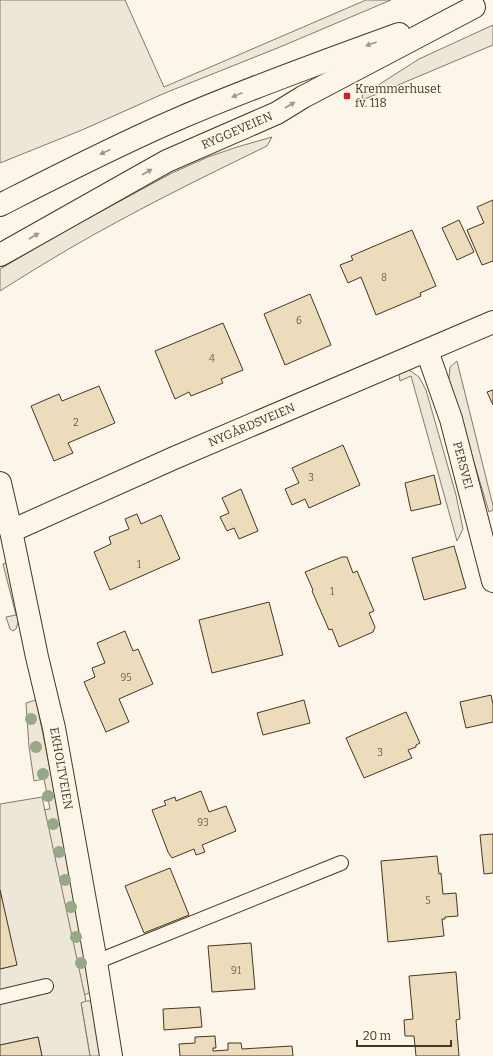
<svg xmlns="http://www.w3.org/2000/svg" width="493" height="1056" viewBox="0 0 493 1056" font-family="Bitter,serif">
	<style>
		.green { fill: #ede6d9; stroke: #887966 }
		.parking { fill: #ede7d9; stroke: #887966 }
		.building { fill: #ecdcbc; stroke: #4a3520 }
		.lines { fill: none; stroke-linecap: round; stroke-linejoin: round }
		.service-casing { stroke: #4a3520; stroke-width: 16 }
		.minor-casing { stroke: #4a3520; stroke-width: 24 }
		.primary-casing { stroke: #4a3520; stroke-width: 24 }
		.service { stroke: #fbf6e9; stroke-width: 14 }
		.minor { stroke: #fbf6e9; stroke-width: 22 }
		.primary { stroke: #fbf6e9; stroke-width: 22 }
		.tree { fill: #96a887 }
		.oneway { fill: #a29684 }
		.poi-dot { fill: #c62828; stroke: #fbf6e9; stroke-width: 1.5 }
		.labels { text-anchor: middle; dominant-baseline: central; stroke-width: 3; stroke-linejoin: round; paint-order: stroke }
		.number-label { font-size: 10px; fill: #725f47 }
		.poi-label { font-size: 12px; fill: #4a3520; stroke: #fbf6e9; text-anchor: start }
		.street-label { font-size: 12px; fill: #4a3520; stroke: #fbf6e9 }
	</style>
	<rect width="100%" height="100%" fill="#fbf6e9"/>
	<g class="green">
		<path d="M0,0h125l39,87 202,-87h25l-111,47 -115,46 -83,37 -82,33z"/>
		<path d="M493,25v20l-128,54 -3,-1 1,-4 9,-5 47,-30z"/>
		<path d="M272,137l-5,9c-68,33 -135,66 -200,104 -22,13 -45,27 -67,41v-22l72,-42 100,-54 36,-16 29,-10z"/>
		<path d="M457,361l36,145v4l-4,2 -40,-133 1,-12z"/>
		<path d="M408,369l11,8 7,13 30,105 7,34 -6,12 -46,-165 -11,5 -1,-7z"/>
		<path d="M9,562l11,54 -4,13 -3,2 -3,-2 -4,-12 10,-2 -13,-51z"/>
		<path d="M36,700l38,187 17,105 -7,3 -40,-185 6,-1 -6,-30 -10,2 -5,-34 -3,-44z"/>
		<path d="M86,1001h5l9,55h-10l-9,-54z"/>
	</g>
	<path class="parking" d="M42,797l44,204 -5,2 9,53h-48l-4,-19 -38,8v-76l16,-4 -16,-75v-86z"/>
	<g class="building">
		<path d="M493,200v61l-11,4 -15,-35 17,-7 -7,-16z"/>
		<path d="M459,220l15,32 -17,8 -15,-32z"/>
		<path d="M412,230l24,56 -16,7 1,3 -45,19 -15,-38 -13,6 -8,-18 13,-5 -2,-4z"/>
		<path d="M310,294l21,51 -46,20 -21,-51z"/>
		<path d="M223,323l20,47 -22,9 2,4 -32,13 -2,-4 -14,7 -20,-48z"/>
		<path d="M99,386l16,37 -47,20 5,10 -19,8 -23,-55 28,-12 3,7z"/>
		<path d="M493,390v15l-6,-13z"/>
		<path d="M343,445l17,40 -51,23 -4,-9 -13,6 -7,-16 14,-6 -7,-15z"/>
		<path d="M434,475l7,29 -30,7 -6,-28z"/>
		<path d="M241,489l17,42 -19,8 -5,-11 -7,3 -7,-14 9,-4 -7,-15z"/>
		<path d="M137,514l4,10 20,-9 19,44 -70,31 -16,-38 17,-8 -2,-7 20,-8 -4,-10z"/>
		<path d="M454,546l12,42 -42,12 -12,-42z"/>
		<path d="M342,557h5l6,16 4,-2 17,40 -5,2 6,14 -2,5 -34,15 -7,-18 -3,1 -17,-39 1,-1 -8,-18z"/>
		<path d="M269,602l14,53 -71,18 -13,-53z"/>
		<path d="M125,631l8,20 5,-2 15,35 -34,15 10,23 -23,10 -22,-50 11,-5 -3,-9 13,-5 -8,-20z"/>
		<path d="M491,695l2,9v18l-27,6 -6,-26z"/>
		<path d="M304,700l6,23 -47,12 -6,-22z"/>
		<path d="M406,712l14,31 -4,2v2l-8,3 4,8 -48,20 -18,-40z"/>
		<path d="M201,791l8,21 17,-6 10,25 -34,14 3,7 -9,3 -2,-6 -22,9 -4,-6 -16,-42 14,-5 -2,-4 11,-4 1,4z"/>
		<path d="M493,834v39l-9,1 -4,-39z"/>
		<path d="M437,856l2,18 2,-1 2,21 13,-1 2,23 -13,1v2h-3l2,17 -56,6 -7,-81z"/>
		<path d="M170,868l19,47 -45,18 -19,-47z"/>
		<path d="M0,890l17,75 -17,4z"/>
		<path d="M251,943l4,46 -43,3 -4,-46z"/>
		<path d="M456,972l4,47 -4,1 3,36h-43l-2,-20h-9l-1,-16 9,-1 -4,-43z"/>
		<path d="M200,1007l2,20 -38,3 -1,-21z"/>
		<path d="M215,1036l1,12h-3v3l15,-1v-7h13l1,6 50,-3 1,10h-113l-1,-12 16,-1v-6z"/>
		<path d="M38,1037l4,19h-42v-11z"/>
	</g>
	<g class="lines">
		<g class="service-casing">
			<g id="service">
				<path d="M96,962l245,-99"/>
				<path d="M0,997l46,-11"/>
			</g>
		</g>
		<g class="minor-casing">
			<g id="minor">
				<path id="s1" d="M427,351l24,68 42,162"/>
				<path id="s2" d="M0,483l11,48 26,126 17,71 42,234 15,94"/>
				<path id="s3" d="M11,531l163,-73 319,-136"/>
			</g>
		</g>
		<g class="primary-casing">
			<g id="primary">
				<path d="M0,205c59,-30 119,-61 180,-87 72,-31 145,-57 219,-84"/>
				<path id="s4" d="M0,255l167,-94 110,-48 26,-16 171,-90"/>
			</g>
		</g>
		<use href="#service" class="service"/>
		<use href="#minor" class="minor"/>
		<use href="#primary" class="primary"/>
	</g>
	<g class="tree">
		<circle cx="31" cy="719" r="6"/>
		<circle cx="36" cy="747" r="6"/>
		<circle cx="43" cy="774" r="6"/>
		<circle cx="48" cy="796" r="6"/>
		<circle cx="53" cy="824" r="6"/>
		<circle cx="59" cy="852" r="6"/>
		<circle cx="65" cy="880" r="6"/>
		<circle cx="71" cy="907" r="6"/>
		<circle cx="76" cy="937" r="6"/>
		<circle cx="81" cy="963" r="6"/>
	</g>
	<defs><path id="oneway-solid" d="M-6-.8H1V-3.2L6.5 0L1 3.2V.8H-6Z"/></defs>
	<g class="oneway">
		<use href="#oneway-solid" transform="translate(371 44) rotate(160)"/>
		<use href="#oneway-solid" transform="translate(237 95) rotate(158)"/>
		<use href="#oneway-solid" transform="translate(290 105) rotate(-30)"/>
		<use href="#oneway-solid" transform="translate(105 152) rotate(155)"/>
		<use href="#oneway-solid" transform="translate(147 172) rotate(-30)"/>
		<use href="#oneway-solid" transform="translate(34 236) rotate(-30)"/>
	</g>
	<rect class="poi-dot" x="343" y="92" width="8" height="8" rx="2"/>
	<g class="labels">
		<g class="number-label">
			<text x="384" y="278">8</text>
			<text x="299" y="321">6</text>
			<text x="212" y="359">4</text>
			<text x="76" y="423">2</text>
			<text x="311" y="478">3</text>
			<text x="139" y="565">1</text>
			<text x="332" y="592">1</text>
			<text x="126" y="678">95</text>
			<text x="380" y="753">3</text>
			<text x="203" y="823">93</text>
			<text x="428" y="901">5</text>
			<text x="236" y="971">91</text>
		</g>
		<g class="poi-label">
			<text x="355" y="89">Kremmerhuset<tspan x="355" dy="14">fv. 118</tspan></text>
		</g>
		<g class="street-label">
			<text stroke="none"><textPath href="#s4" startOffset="268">RYGGEVEIEN</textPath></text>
			<text stroke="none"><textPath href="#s3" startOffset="263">NYGÅRDSVEIEN</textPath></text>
			<text stroke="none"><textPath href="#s1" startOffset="120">PERSVEI</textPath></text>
			<text stroke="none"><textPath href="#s2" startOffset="292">EKHOLTVEIEN</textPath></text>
		</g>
	</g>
	<path d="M357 1040v6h94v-6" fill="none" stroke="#4a3520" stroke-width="2"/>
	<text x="363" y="1040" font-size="12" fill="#4a3520" stroke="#fbf6e9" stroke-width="3" paint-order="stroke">20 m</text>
</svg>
